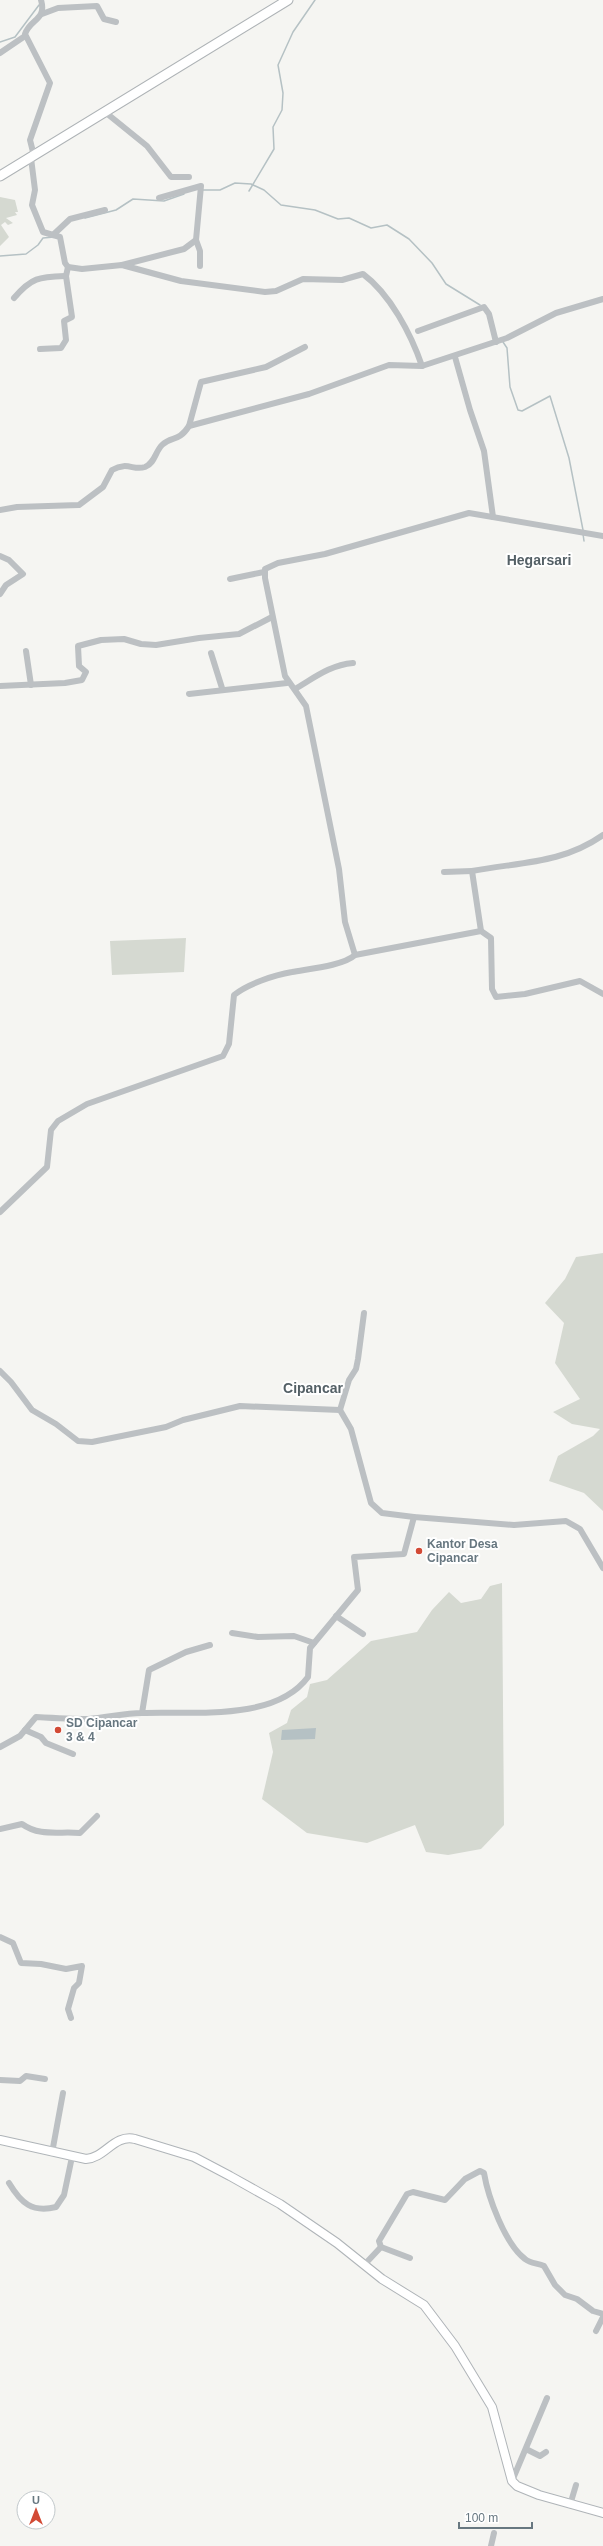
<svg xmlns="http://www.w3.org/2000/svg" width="603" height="2546" viewBox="0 0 603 2546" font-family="Helvetica,sans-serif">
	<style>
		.green { fill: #d5d9d1 }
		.water { fill: #b5c1c4 }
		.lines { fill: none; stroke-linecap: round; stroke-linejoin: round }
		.stream { stroke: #b5c1c4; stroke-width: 1.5 }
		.secondary-casing { stroke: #afb4b8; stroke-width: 10 }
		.primary-casing { stroke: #aeb3b6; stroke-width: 11 }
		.street { stroke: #bcc0c3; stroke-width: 6 }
		.secondary { stroke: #fff; stroke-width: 8 }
		.primary { stroke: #fff; stroke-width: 9 }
		.poi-dot { fill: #d24a35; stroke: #fff; stroke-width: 1.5 }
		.labels { text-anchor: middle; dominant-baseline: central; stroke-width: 4; stroke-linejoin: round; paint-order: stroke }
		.poi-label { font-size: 12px; font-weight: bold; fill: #677780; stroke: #fff; text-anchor: start }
		.quarter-label { font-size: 14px; font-weight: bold; fill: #546066; stroke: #fff }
	</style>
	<rect width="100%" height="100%" fill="#f5f5f2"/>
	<g class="green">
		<path d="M0,197l15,3 3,12h-3l2,3 -11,3 7,5 -5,2 -3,-3 -4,3 8,12 -9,9z"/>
		<path d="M186,938l-2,34 -72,3 -2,-34z"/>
		<path d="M603,1253v258l-19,-18 -35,-12 9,-25 35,-20 7,-7 -28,-5 -19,-12 27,-13 -25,-36 9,-40 -19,-20 20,-24 11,-22z"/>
		<path d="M502,1583l2,242 -23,24 -33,6 -22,-3 -11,-27 -48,18 -60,-10 -45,-34 11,-47 -4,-19 18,-10 4,-13 16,-13 3,-13 17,-4 44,-39 46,-9 15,-22 17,-18 12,11 20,-4 9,-13z"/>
	</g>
	<path class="water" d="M316,1728l-1,11 -34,1 1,-10z"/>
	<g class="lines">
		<g class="stream">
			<path d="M0,42l15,-5 24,-32"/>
			<path d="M203,190h17l15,-7 16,1 13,6 17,15 34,5 23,9 11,-1 22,10 16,-3 22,14 23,24 14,21 34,21"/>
			<path d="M249,191l25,-42 -1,-22 9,-17 1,-17 -5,-28 15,-33 22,-32"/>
			<path d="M85,218l31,-8 17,-11 31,2 20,-7"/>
			<path d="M0,256l26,-2 12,-9 5,-7 11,-1"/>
			<path d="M503,342l4,6 3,39 8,23 4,1 28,-15 19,62 14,72"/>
			<path d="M583,534l1,7"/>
		</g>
		<g class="secondary-casing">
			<path id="secondary" d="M0,2140l86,19c19,-1 28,-25 49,-20l59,18 36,19 50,28 57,39 45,36 42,26 31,41 37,61 20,74 5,5 22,9 64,18"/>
		</g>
		<g class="primary-casing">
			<path id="primary" d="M0,176l288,-176"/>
		</g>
		<g class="street">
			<path d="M42,14l16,-6 39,-2 7,13 12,3"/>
			<path d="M0,53l25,-17"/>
			<path d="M105,112l42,34 24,31h18"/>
			<path d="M34,156l-4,-16 20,-57 -25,-49c5,-15 22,-14 16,-34"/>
			<path d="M53,235l17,-16 35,-9"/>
			<path d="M196,240l4,11v15"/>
			<path d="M122,265l62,-16 12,-9 5,-54 -42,12"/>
			<path d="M14,298c18,-21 25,-21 52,-22"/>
			<path d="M418,331l66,-24 5,7 7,28"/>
			<path d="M40,349l21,-1 5,-8 -2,-19 8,-4 -6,-41 2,-9"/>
			<path d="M455,357l15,53 14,41 9,66"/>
			<path d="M422,366l85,-28 49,-25 47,-14"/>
			<path d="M189,426l12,-44 65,-15 39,-20"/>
			<path d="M0,510l17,-3 62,-2 24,-18 9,-17c16,-9 21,1 33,-3 10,-4 10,-15 17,-22 10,-10 16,-2 27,-19l120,-32 80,-29 33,1c-11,-32 -32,-72 -59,-92l-21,6 -39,-1 -27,12 -11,1 -84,-11 -59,-16 -40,4 -14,-2 -3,-4 -5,-26 -17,-5 -11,-27 3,-15 -4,-32"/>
			<path d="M0,556l9,4 14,14 -17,11 -6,9"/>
			<path d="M230,579l34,-7"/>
			<path d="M26,651l5,34"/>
			<path d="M211,653l11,35"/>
			<path d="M0,686l65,-3 17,-3 4,-8 -7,-6 -1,-20 23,-6 23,-1 17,5 15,1 43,-7 40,-4 33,-17"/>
			<path d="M295,689c19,-11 35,-24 58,-26"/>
			<path d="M189,694l98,-11"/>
			<path d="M444,872l28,-1"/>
			<path d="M481,931l-9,-60c47,-9 90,-7 131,-36"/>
			<path d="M355,955l-10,-33 -6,-53 -33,-163 -21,-30 -20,-98v-9l13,-6 47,-9 144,-41 134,23"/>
			<path d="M0,1212l47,-45 4,-37 7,-9 29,-17 136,-48 6,-12 5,-49c14,-11 40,-20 58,-23 15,-3 51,-6 63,-17l126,-24 10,7 1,51 4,8 29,-3 55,-13 23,13"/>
			<path d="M0,1371l11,11 21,28 24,14 22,17 14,1 74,-15 17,-7 57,-14 100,4 11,19 20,74 11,10 32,4 100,8 52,-4 14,8 23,39"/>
			<path d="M340,1410l9,-30 7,-11 2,-10 6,-46"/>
			<path d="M336,1616l27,18"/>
			<path d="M232,1633l26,4 36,-1 20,7"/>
			<path d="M142,1713l7,-43 37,-18 24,-7"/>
			<path d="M25,1730l16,7 5,6 27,11"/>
			<path d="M0,1747l20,-11 16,-19c17,1 35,2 52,2 18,-1 36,-6 54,-6 50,-2 133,9 166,-36l2,-29 48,-58 -4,-33 50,-3 10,-37"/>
			<path d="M0,1829l22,-5c18,13 37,7 58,9l17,-17"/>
			<path d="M0,1937l13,6 8,20 20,1 25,5 16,-3 -3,17 -5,5 -6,21 3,9"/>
			<path d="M0,2080l20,1 6,-5 19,3"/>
			<path d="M52,2153l11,-60"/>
			<path d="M9,2183c12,20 23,30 47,24l8,-12 8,-38"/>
			<path d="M410,2258l-29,-11 -2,-6 28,-47 6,-2 32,8 20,-21 15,-8 4,2c4,24 21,71 41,86 6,5 13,4 19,7l11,19 10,10 12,4 16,12 10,3"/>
			<path d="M365,2264l16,-17"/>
			<path d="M596,2331l7,-14"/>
			<path d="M526,2449l14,7 6,-4"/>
			<path d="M512,2481l35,-83"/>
			<path d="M570,2505l6,-20"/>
			<path d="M491,2546l3,-13"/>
		</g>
		<use href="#secondary" class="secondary"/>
		<use href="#primary" class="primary"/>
	</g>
	<g class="poi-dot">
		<circle cx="419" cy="1551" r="4"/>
		<circle cx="58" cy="1730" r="4"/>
	</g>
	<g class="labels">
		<g class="poi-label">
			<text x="427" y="1544">Kantor Desa<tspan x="427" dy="14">Cipancar</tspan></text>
			<text x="66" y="1723">SD Cipancar<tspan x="66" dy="14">3 &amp; 4</tspan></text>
		</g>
		<g class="quarter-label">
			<text x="539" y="560">Hegarsari</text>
			<text x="313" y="1388">Cipancar</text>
		</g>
	</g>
	<g transform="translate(36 2510)"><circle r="19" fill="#ffffff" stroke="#c2c9cc"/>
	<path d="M0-3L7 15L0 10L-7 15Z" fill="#d24a35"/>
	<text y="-6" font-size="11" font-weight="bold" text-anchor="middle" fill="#677780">U</text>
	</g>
	<path d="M459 2522v6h73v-6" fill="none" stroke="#677780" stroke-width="2"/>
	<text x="465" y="2522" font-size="12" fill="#677780" stroke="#ffffff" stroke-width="3" paint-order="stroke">100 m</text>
</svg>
